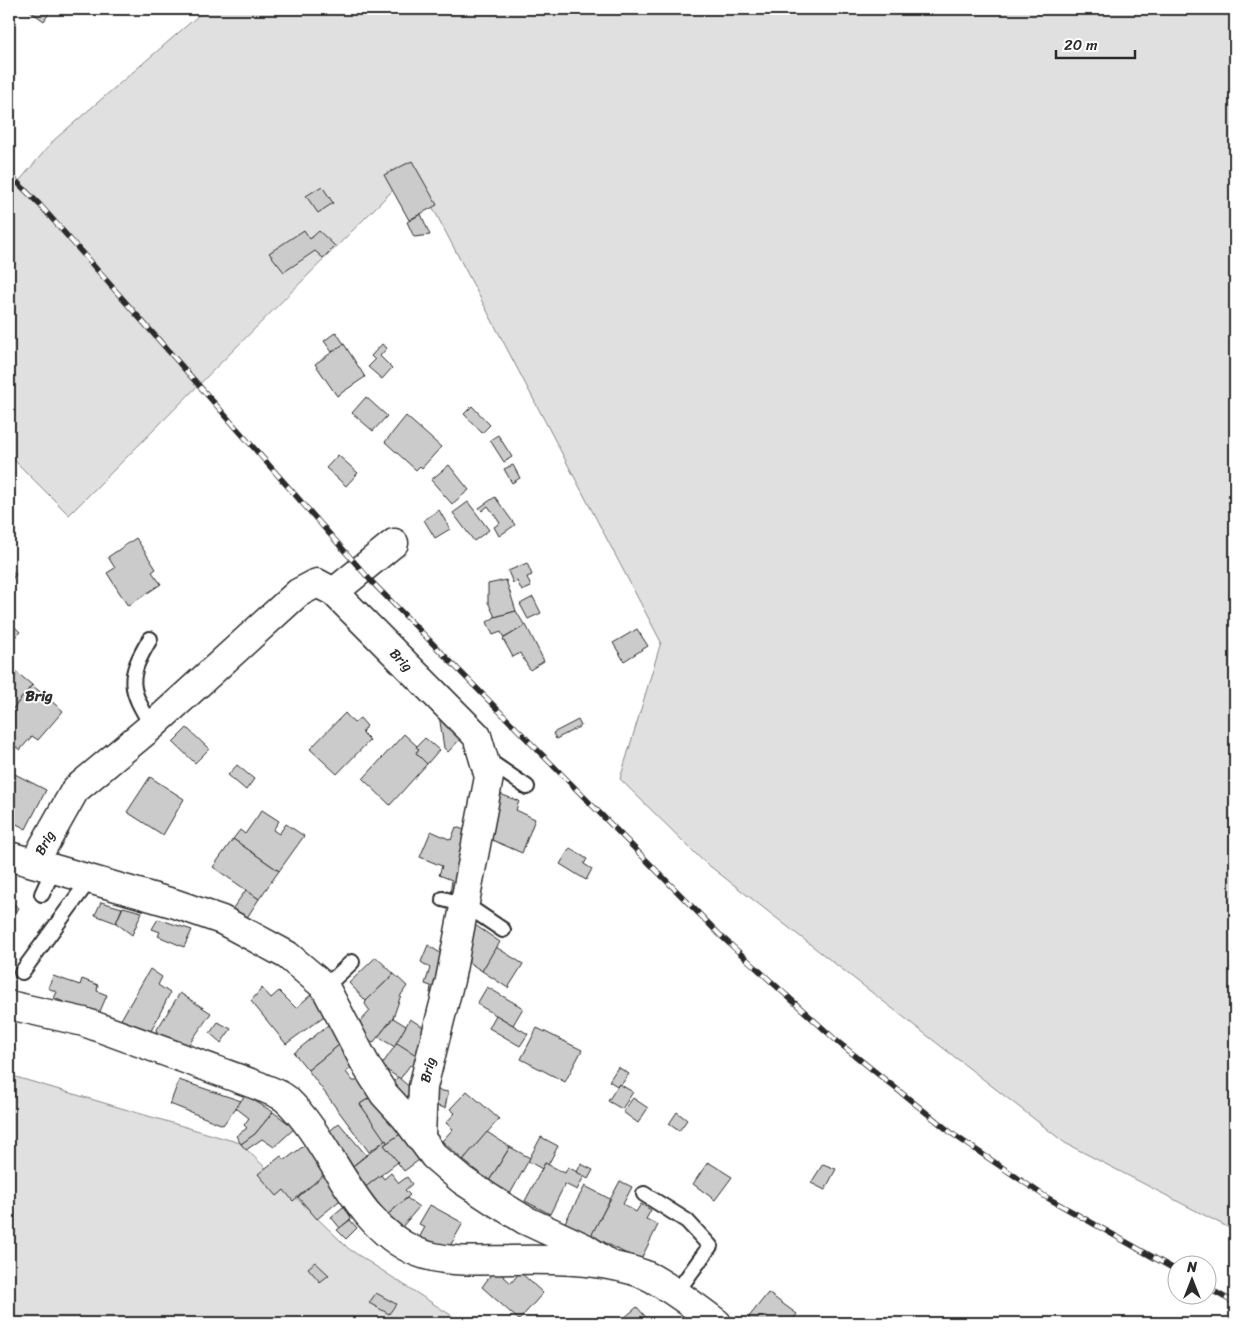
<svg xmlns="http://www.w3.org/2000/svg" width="1244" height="1332" viewBox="0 0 1244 1332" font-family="Sriracha,sans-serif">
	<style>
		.green { fill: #e0e0e0; stroke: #868686 }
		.building { fill: #cbcbcb; stroke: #2b2b2b }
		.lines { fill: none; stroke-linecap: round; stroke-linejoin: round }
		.lane-casing { stroke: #2b2b2b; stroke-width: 18 }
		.street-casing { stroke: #2b2b2b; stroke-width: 31 }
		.secondary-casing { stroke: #2b2b2b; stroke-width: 31 }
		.lane { stroke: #fff; stroke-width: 14 }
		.street { stroke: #fff; stroke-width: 28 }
		.secondary { stroke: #fff; stroke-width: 28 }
		.rail-casing { stroke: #2b2b2b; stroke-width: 5.5 }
		.rail { stroke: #fff; stroke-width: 4; stroke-dasharray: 11; stroke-linecap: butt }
		.labels { text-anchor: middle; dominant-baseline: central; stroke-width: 4; stroke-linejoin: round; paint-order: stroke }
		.street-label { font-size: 14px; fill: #2b2b2b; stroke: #fff }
		.neighbourhood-label { font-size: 15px; font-weight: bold; fill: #2b2b2b; stroke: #fff }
	</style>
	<rect width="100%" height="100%" fill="#fff"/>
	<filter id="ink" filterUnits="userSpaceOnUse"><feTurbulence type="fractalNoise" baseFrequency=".02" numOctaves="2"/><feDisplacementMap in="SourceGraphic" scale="10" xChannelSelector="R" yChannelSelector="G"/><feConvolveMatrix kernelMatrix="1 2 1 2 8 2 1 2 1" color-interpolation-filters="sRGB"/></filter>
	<g filter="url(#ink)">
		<g class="green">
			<path d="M206,9h1029v1222l-170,-88 -363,-283 -82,-81 41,-137 -248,-472 -344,345 -60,-60v-262l45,-53z"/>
			<path d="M9,1075l231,68 109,106 114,74h-454z"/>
		</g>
		<g class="building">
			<path d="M31,9h21l-8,12 -14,-10z"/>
			<path d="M412,161l25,44 -28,15 -25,-45z"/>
			<path d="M322,186l11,17 -15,10 -12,-17z"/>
			<path d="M421,214l9,21 -16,2 -7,-15z"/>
			<path d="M304,230l6,9 9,-8 16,15 -12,12 -8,-7 -31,21 -15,-19z"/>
			<path d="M336,332l8,12 -12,8 -8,-11z"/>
			<path d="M344,344l21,33 -28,19 -22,-32z"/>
			<path d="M382,344l5,4 -7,8 12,12 -10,11 -14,-12 7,-7 -4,-4z"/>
			<path d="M366,397l21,19 -14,15 -21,-18z"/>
			<path d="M472,406l18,19 -8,8 -18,-19z"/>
			<path d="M406,416l35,31 -19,21 -2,-2 -4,4 -31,-28z"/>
			<path d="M498,435l14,22 -8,5 -14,-22z"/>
			<path d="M338,455l20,18 -12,13 -20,-18z"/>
			<path d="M449,465l20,25 -17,14 -21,-24z"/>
			<path d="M513,465l7,13 -8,5 -8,-14z"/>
			<path d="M495,497l20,28 -16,11 -5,-9 6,-4 -12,-17 -6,5 -3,-3z"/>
			<path d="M468,502l21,28 -15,11 -21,-28z"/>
			<path d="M439,510l11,19 -15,9 -11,-18z"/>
			<path d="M136,538l20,31 -4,3 9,12 -33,22 -21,-33 8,-5 -7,-11z"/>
			<path d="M527,563l5,12 -5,2 4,10 -9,4 -5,-10 -4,2 -5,-12z"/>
			<path d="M9,569l7,5 -7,9z"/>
			<path d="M506,580l10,31 -21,6 -7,-15v-18z"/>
			<path d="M533,597l8,16 -13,6 -8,-15z"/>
			<path d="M516,611l9,15 -21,12 -3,-6 -8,3 -6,-13 8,-5z"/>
			<path d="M9,621l11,11 -11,11z"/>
			<path d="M526,625l18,36 -14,9 -10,-17 -7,4 -10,-18z"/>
			<path d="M637,629l11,17 -24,15 -11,-18z"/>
			<path d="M9,666l23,19 -23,29z"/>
			<path d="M32,685l31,26 -25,29 -6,-4 -12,14 -11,-8v-28z"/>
			<path d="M345,713l9,10 6,-5 7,8 -5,6 8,8 -33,34 -27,-25z"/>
			<path d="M439,715l24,21 -15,16 -4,-4z"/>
			<path d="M578,720l3,6 -25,13 -3,-6z"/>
			<path d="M187,728l22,21 -14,14 -22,-21z"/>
			<path d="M404,734l13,12 2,3 -3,4 11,11 -37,41 -27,-26z"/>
			<path d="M425,738l14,12 -12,14 -11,-11 3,-4 -3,-2z"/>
			<path d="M237,765l17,14 -8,11 -18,-15z"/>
			<path d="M9,771l37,19 -20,39 -17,-9z"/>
			<path d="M150,777l34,22 -21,36 -36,-23z"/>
			<path d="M497,793l22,8 -3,9 19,9 -13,34 -39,-17z"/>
			<path d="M262,810l17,11 -6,9 6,4 7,-10 18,12 -25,35 -46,-32 7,-9 5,4z"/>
			<path d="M456,827l19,7 -12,65 -13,-4 2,-15 -13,-5 3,-9 -22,-9 11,-26 20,9z"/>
			<path d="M233,839l46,32 -20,28 -46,-32z"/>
			<path d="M570,848l17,11 -3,5 8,5 -6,11 -26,-16z"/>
			<path d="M246,890l13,9 -15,23 -14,-10z"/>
			<path d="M9,901l10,7 -10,15z"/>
			<path d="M101,902l21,6 -6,15 -21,-8z"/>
			<path d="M123,907l19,5 -10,23 -16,-12z"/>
			<path d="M158,919l34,11 -8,17 -26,-11 2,-4 -8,-3z"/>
			<path d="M472,923l28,19 -18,29 -23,-15z"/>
			<path d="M428,945l18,12 -6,39 -10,-3 1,-7 -6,-2 5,-16 -9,-6z"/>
			<path d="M496,947l27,17 -15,24 -26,-17z"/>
			<path d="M376,957l18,17 -28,27 -17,-18z"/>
			<path d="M150,969l12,8 -4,8 12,8 -24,48 -31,-11z"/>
			<path d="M394,974l13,12 -6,9 -8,23 -20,25 -16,-18 13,-14 -5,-7 1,-3z"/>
			<path d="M53,976l27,9 2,-6 16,6 -1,6 10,4 -9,21 -44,-18 3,-6 -9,-4z"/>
			<path d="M487,987l36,21 -10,17 -36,-21z"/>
			<path d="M262,988l9,10 8,-7 17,17 18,-16 17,19 -45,33 -35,-43z"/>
			<path d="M180,993l31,20 -26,37 -29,-19z"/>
			<path d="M496,1015l32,19 -8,12 -31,-18z"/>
			<path d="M393,1018l13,8 -11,21 -17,-10z"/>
			<path d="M410,1019l23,14 -9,27 -28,-17z"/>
			<path d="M334,1020l10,21 -36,29 -14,-17z"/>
			<path d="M218,1022l13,7 -10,14 -11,-10z"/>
			<path d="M9,1023l3,1 -3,22z"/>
			<path d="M537,1028l45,22 -17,32 -44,-23z"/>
			<path d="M344,1041l14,21 -12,10 7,9h7l17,12 -17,11 26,36 -17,12 -61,-82z"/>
			<path d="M397,1043l27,17 -1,11 -13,-6 -10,14 -19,-13z"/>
			<path d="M618,1067l11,7 -8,11 -2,-1 -2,2 -8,-5z"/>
			<path d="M398,1077l15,13 -7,7 -15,-13z"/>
			<path d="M179,1080l62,21 -18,24 -53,-21z"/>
			<path d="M619,1084l14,8 -11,17 -14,-8z"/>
			<path d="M433,1089l15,3 -3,16 -15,-4z"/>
			<path d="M467,1091l32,28 -36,41 -21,-19 11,-12 -7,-6 9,-10 -5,-4z"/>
			<path d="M377,1093l28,38 -18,12 -27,-39z"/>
			<path d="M245,1095l28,17 -18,22 -14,10 -5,-8 11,-8 -3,-3 5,-7 -13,-10z"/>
			<path d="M633,1098l15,10 -10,15 -15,-11z"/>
			<path d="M273,1112l22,16 -21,19 -12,-8 -16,11 -5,-6 14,-10z"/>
			<path d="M677,1112l10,8 -8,11 -10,-7z"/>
			<path d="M339,1123l27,32 -18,15 -23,-35z"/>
			<path d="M405,1131l21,24 -22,16 -20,-26z"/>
			<path d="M487,1132l23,15 -21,34 -26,-21z"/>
			<path d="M541,1137l17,9 -10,19 -3,-2 -3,6 -14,-8z"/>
			<path d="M386,1140l1,3 -3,2 14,17 -35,27 -15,-19z"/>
			<path d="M305,1145l21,28 -33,28 -9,-11 -7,6 -19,-22 23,-18 4,4z"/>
			<path d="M510,1147l20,11 -20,36 -21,-13z"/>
			<path d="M708,1162l24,15 -17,23 -22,-16z"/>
			<path d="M545,1163l20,10 3,-6 16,9 -7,14 -12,-6 -15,30 -25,-13z"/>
			<path d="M581,1164l12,6 -5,9 -11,-7z"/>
			<path d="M823,1164l13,5 -11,21 -14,-7z"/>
			<path d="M326,1173l18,24 -27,22 -19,-22z"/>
			<path d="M391,1173l8,10 8,-6 5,7 -7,6 5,5 -24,21 -23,-27 18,-14 3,4z"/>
			<path d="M620,1181l12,6 -9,17 13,8 5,-8 10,6 -5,9 12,6 -18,36 -49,-26z"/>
			<path d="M585,1186l25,13 -20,39 -26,-14z"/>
			<path d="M407,1198l12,9 -17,20 -16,-11z"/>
			<path d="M348,1203l9,10 -17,15 -9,-11z"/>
			<path d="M430,1205l33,18 -18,32 -27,-15 7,-13 -6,-3z"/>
			<path d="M350,1220l7,8 -11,11 -9,-9z"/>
			<path d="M315,1262l14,13 -9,7 -12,-14z"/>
			<path d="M495,1269l16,14 9,-11 23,21 -24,27 -37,-33z"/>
			<path d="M376,1293l20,11 -7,10 -20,-11z"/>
			<path d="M768,1293l29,21 -6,9h-37l-6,-5z"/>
			<path d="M637,1307l14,16h-33z"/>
		</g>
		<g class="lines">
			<g class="lane-casing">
				<g id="lane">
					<path d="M150,639c-24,40 -21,49 2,87"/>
					<path d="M486,759l41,28"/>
					<path d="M42,894l12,-26"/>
					<path d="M443,899l23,6 37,25"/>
					<path d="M22,972l68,-93"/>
					<path d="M325,987l27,-25"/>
					<path d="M644,1194l43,27 23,25 -34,47"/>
				</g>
			</g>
			<g class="street-casing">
				<g id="street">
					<path d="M334,592l60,-49"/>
					<path d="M9,856l167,48 46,16 65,35 38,32 42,80 17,27 21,23 29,39 28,24 32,21 31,19 60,28 24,16"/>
					<path d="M34,863l41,-73 77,-64 146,-133 19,-10 17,9 143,144 12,41 -39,203 -27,107 -2,49"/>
				</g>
			</g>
			<g class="secondary-casing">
				<path id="secondary" d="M9,1005l75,17 175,64c8,4 20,7 27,13 48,45 66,126 131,153 30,12 63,8 94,8 40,-1 106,0 141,18 23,13 44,29 65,45"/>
			</g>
			<use href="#lane" class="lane"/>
			<use href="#street" class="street"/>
			<use href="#secondary" class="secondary"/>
			<g class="rail-casing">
				<g id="rail">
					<path d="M9,174l31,31 331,376 350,355 117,106 116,93 92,62 130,73"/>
					<path d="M1206,1287l29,16"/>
				</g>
			</g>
			<use href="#rail" class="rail"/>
		</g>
	</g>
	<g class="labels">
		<g class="street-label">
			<text transform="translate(401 660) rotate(46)">Brig</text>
			<text transform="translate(45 843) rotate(-61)">Brig</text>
			<text transform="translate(428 1070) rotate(-76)">Brig</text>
		</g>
		<g class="neighbourhood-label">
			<text x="39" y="696">Brig</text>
		</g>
	</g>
	<rect width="1244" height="1332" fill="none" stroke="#fff" stroke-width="30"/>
	<rect x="15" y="15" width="1214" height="1302" fill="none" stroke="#2b2b2b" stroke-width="2" filter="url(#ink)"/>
	<g transform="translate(1192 1280)"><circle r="24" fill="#ffffff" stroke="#aaaaaa"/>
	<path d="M0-4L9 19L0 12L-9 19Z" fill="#2b2b2b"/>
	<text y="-8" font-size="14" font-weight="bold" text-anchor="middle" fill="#2b2b2b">N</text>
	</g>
	<path d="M1056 50v8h79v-8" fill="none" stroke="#2b2b2b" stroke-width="2.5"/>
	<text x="1064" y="50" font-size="15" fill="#2b2b2b" stroke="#ffffff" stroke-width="4" paint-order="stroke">20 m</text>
</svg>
